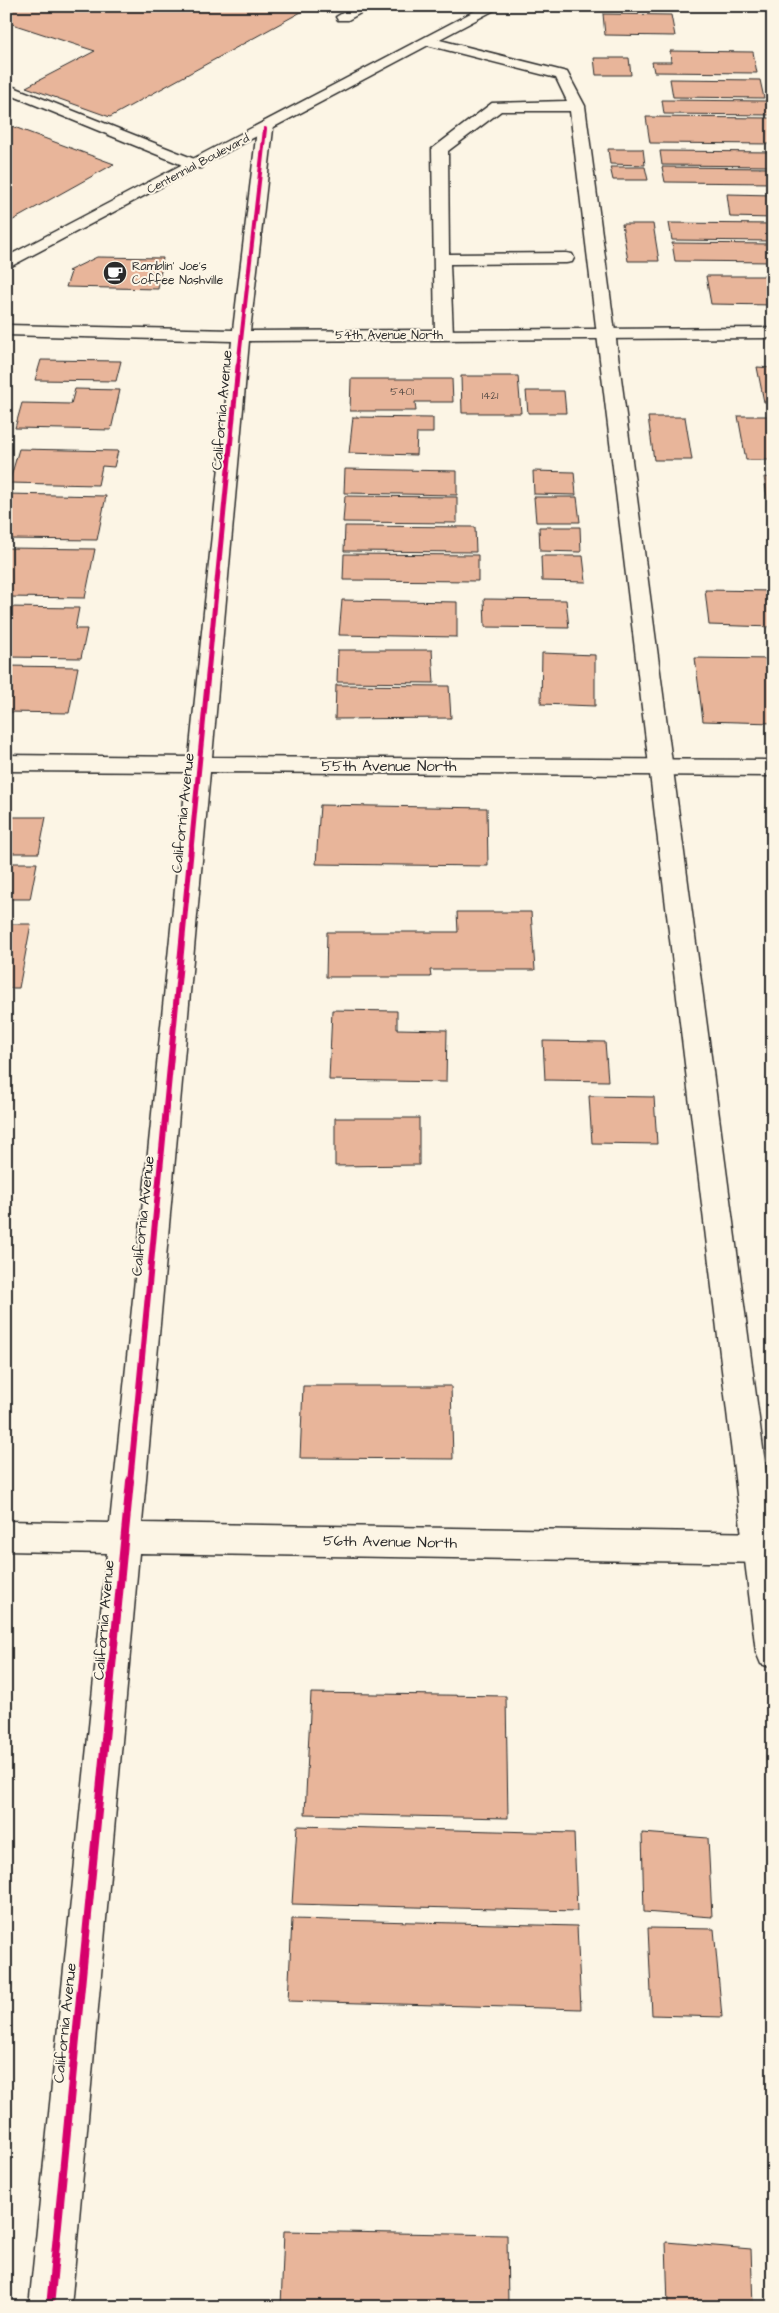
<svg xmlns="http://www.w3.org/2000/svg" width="779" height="2313" viewBox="0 0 779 2313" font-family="'Architects Daughter',sans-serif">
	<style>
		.building { fill: #e8b59a; stroke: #2b2b2b }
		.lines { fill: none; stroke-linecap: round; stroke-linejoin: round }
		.lane-casing { stroke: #2b2b2b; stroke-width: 3 }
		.street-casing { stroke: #2b2b2b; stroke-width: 3 }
		.secondary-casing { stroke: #2b2b2b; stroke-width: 3 }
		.lane { fill: #fcf5e5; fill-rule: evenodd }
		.street { fill: #fcf5e5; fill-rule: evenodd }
		.secondary { fill: #fcf5e5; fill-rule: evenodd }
		.cycleway-far3-casing { stroke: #fcf5e5; stroke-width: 5.5 }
		.cycleway-far2-casing { stroke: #fcf5e5; stroke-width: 8 }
		.cycleway-far1-casing { stroke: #fcf5e5; stroke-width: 9 }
		.cycleway-casing { stroke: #fcf5e5; stroke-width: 11 }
		.cycleway-far3 { stroke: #d6006c; stroke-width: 4 }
		.cycleway-far2 { stroke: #d6006c; stroke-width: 5 }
		.cycleway-far1 { stroke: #d6006c; stroke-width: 6 }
		.cycleway { stroke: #d6006c; stroke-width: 8 }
		.labels { text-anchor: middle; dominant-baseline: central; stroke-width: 4; stroke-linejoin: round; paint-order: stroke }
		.far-number-label { font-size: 11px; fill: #5a4e47 }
		.far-street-label { font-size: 12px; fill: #2b2b2b; stroke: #fcf5e5 }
		.far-poi-label { font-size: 12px; fill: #2b2b2b; stroke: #fcf5e5; text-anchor: start }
		.street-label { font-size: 15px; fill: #2b2b2b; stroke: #fcf5e5 }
	</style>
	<rect width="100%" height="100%" fill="#fcf5e5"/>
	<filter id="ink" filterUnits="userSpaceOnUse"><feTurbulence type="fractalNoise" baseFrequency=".02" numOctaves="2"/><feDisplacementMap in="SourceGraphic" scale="10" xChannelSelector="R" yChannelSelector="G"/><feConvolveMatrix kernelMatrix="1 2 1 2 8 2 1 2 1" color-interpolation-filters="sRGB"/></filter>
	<g filter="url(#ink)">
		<g class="building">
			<path d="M11,6h301l-202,111 -84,-30 69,-36 -89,-29v-13z"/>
			<path d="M603,14l68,1 4,21 -70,-1z"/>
			<path d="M670,51l83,1 4,21 -103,-1 -2,-10h19z"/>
			<path d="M594,58h35l2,17h-35z"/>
			<path d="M670,79l90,1 4,18 -91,-1z"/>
			<path d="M662,100l106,1 4,14 -108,-1z"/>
			<path d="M646,117l125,1 2,26 -123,-1z"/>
			<path d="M6,124l108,40 -108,60z"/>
			<path d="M608,149h35l2,16 -35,-1z"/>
			<path d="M660,151l113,1v14l-111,-1z"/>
			<path d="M610,167h35l3,13h-35z"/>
			<path d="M662,167l111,1v15l-108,-1z"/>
			<path d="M727,194l46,1v23l-43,-1z"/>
			<path d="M669,223l104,1v17l-101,-1z"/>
			<path d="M622,224h31l6,37h-31z"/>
			<path d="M672,243l101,1v18l-98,-1z"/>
			<path d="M97,257l66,1 -5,31 -92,-2 5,-15 -3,-1z"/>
			<path d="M706,276h67v29l-62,-1z"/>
			<path d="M41,360l80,1 -5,20 -81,-1z"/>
			<path d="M757,367l16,1v34h-9z"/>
			<path d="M461,376h57l3,37h-59z"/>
			<path d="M351,379h101l1,23h-38l1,9h-66z"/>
			<path d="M75,389l45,1 -9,40 -96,-2 7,-25 49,1z"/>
			<path d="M526,391h38l2,22h-38z"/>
			<path d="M738,416h35v44h-27z"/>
			<path d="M353,417l80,1v15h-16l-1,22 -67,-2z"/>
			<path d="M648,417h37l7,43h-38z"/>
			<path d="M19,449l99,2 -4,16 -12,-1 -4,19 -89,-2z"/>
			<path d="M345,469l112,2v24l-113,-2z"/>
			<path d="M533,471l41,1 2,23 -42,-1z"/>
			<path d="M764,477l9,1v38h-3z"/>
			<path d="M6,494l100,2 -9,44 -91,-1z"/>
			<path d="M345,496l112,1v26l-114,-1z"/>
			<path d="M534,497h43l3,25h-44z"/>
			<path d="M345,526l130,1 1,25 -132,-1z"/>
			<path d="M539,527h41l1,25 -41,-1z"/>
			<path d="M6,548l89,1 -10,49 -79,-1z"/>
			<path d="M344,554l134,1v26l-135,-1z"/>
			<path d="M541,556h42l3,26 -44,-1z"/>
			<path d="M705,590l68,1v36l-64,-2z"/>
			<path d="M484,599l82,1 3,28 -84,-1z"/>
			<path d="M342,600l115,2v35l-118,-2z"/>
			<path d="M6,607l73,1 -4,21h12l-6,29 -75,-1z"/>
			<path d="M338,650h94l2,33 -97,-1z"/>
			<path d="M542,653l53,2v51l-54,-2z"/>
			<path d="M695,658l78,1v64l-70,-2z"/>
			<path d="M6,666l72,1 -9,46 -63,-1z"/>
			<path d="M336,685l113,1 2,32 -116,1z"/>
			<path d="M320,805l167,3 1,58 -172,-2z"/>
			<path d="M6,817h40l-7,36h-33z"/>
			<path d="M6,863h31l-7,36h-24z"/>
			<path d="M457,912h74l4,58h-105l1,7h-105l1,-45h131z"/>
			<path d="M6,924h25l-12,64h-13z"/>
			<path d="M332,1010l65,1v18l50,1 -1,52 -117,-2z"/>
			<path d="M543,1041l62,1 3,39 -63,-1z"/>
			<path d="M589,1096l65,1 3,47 -65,-1z"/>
			<path d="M335,1118h84v47l-84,1z"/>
			<path d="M303,1386h148l2,73 -153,-1z"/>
			<path d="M311,1693l195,3 2,122 -203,-4z"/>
			<path d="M297,1826l277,7 3,78 -285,-7z"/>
			<path d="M642,1833l66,5 4,79 -68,-5z"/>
			<path d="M292,1919l285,7 4,83 -293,-8z"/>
			<path d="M648,1928l66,1 8,88 -70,-2z"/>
			<path d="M284,2231l223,4 1,72h-227z"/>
			<path d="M666,2242l85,7 2,58h-85z"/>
		</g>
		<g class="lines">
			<g class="lane-casing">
				<g id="lane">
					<path d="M354,6h19l-25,14h-10l-2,-3z"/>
					<path d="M428,37l139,35 18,34 188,1418v144l-12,-4 -5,-12 -186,-1541h-69l-53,40 1,103 117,-1 6,1 2,4 -2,4 -6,1 -116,1 3,71 -3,4h-12l-3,-4 -3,-186 60,-46 75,-2 -11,-23 -133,-34 -2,-3z"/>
					<path d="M6,84l196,78 2,3 -2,3h-12l-184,-75z"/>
				</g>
			</g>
			<g class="street-casing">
				<path id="street" d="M265,124l5,2 3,3 -23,202 523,-3v10l-524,3 -37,416 561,3v16l-563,-4 -68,751 631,10v30l-634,-10 -68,754h-42l78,-754 -101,-2v-30l104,2 77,-751 -181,-1v-16l183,2 43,-416 -226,-6v-10l227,5 24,-201 3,-3z"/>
			</g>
			<g class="secondary-casing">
				<path id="secondary" d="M484,6h18l-496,263v-12z"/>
			</g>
			<use href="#lane" class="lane"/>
			<use href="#street" class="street"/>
			<use href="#secondary" class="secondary"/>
			<g class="cycleway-far3-casing">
				<path id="cycleway-far3" d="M238,367l27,-238"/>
			</g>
			<g class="cycleway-far2-casing">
				<path id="cycleway-far2" d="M191,849l47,-483"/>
			</g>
			<g class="cycleway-far1-casing">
				<path id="cycleway-far1" d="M130,1482l61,-634"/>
			</g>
			<g class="cycleway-casing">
				<path id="cycleway" d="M50,2307l80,-826"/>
			</g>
			<use href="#cycleway-far3" class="cycleway-far3"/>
			<use href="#cycleway-far2" class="cycleway-far2"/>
			<use href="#cycleway-far1" class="cycleway-far1"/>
			<use href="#cycleway" class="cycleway"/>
		</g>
	</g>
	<defs>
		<g id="cafe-disc" transform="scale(1.25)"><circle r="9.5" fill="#2b2b2b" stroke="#fcf5e5"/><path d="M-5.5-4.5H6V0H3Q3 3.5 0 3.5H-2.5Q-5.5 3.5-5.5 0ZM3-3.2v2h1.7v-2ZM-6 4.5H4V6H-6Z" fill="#fff"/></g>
	</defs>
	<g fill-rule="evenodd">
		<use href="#cafe-disc" x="115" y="273"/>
	</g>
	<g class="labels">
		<g class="far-number-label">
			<text x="402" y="391">5401</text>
			<text x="490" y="395">1421</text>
		</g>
		<g class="far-street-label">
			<text transform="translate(198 164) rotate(-28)">Centennial Boulevard</text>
			<text x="389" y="335">54th Avenue North</text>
		</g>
		<g class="far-poi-label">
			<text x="132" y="266">Ramblin’ Joe’s<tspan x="132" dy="14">Coffee Nashville</tspan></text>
		</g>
		<g class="street-label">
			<text transform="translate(222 410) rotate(-85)">California Avenue</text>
			<text x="389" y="766">55th Avenue North</text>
			<text transform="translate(183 813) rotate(-84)">California Avenue</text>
			<text transform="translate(143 1216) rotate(-84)">California Avenue</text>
			<text transform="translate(390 1542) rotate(1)">56th Avenue North</text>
			<text transform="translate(104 1620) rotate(-85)">California Avenue</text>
			<text transform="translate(65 2023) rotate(-84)">California Avenue</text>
		</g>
	</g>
	<rect width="779" height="2313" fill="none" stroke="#fcf5e5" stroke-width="25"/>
	<rect x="12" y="12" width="754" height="2288" fill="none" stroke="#2b2b2b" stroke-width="2" filter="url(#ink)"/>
</svg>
